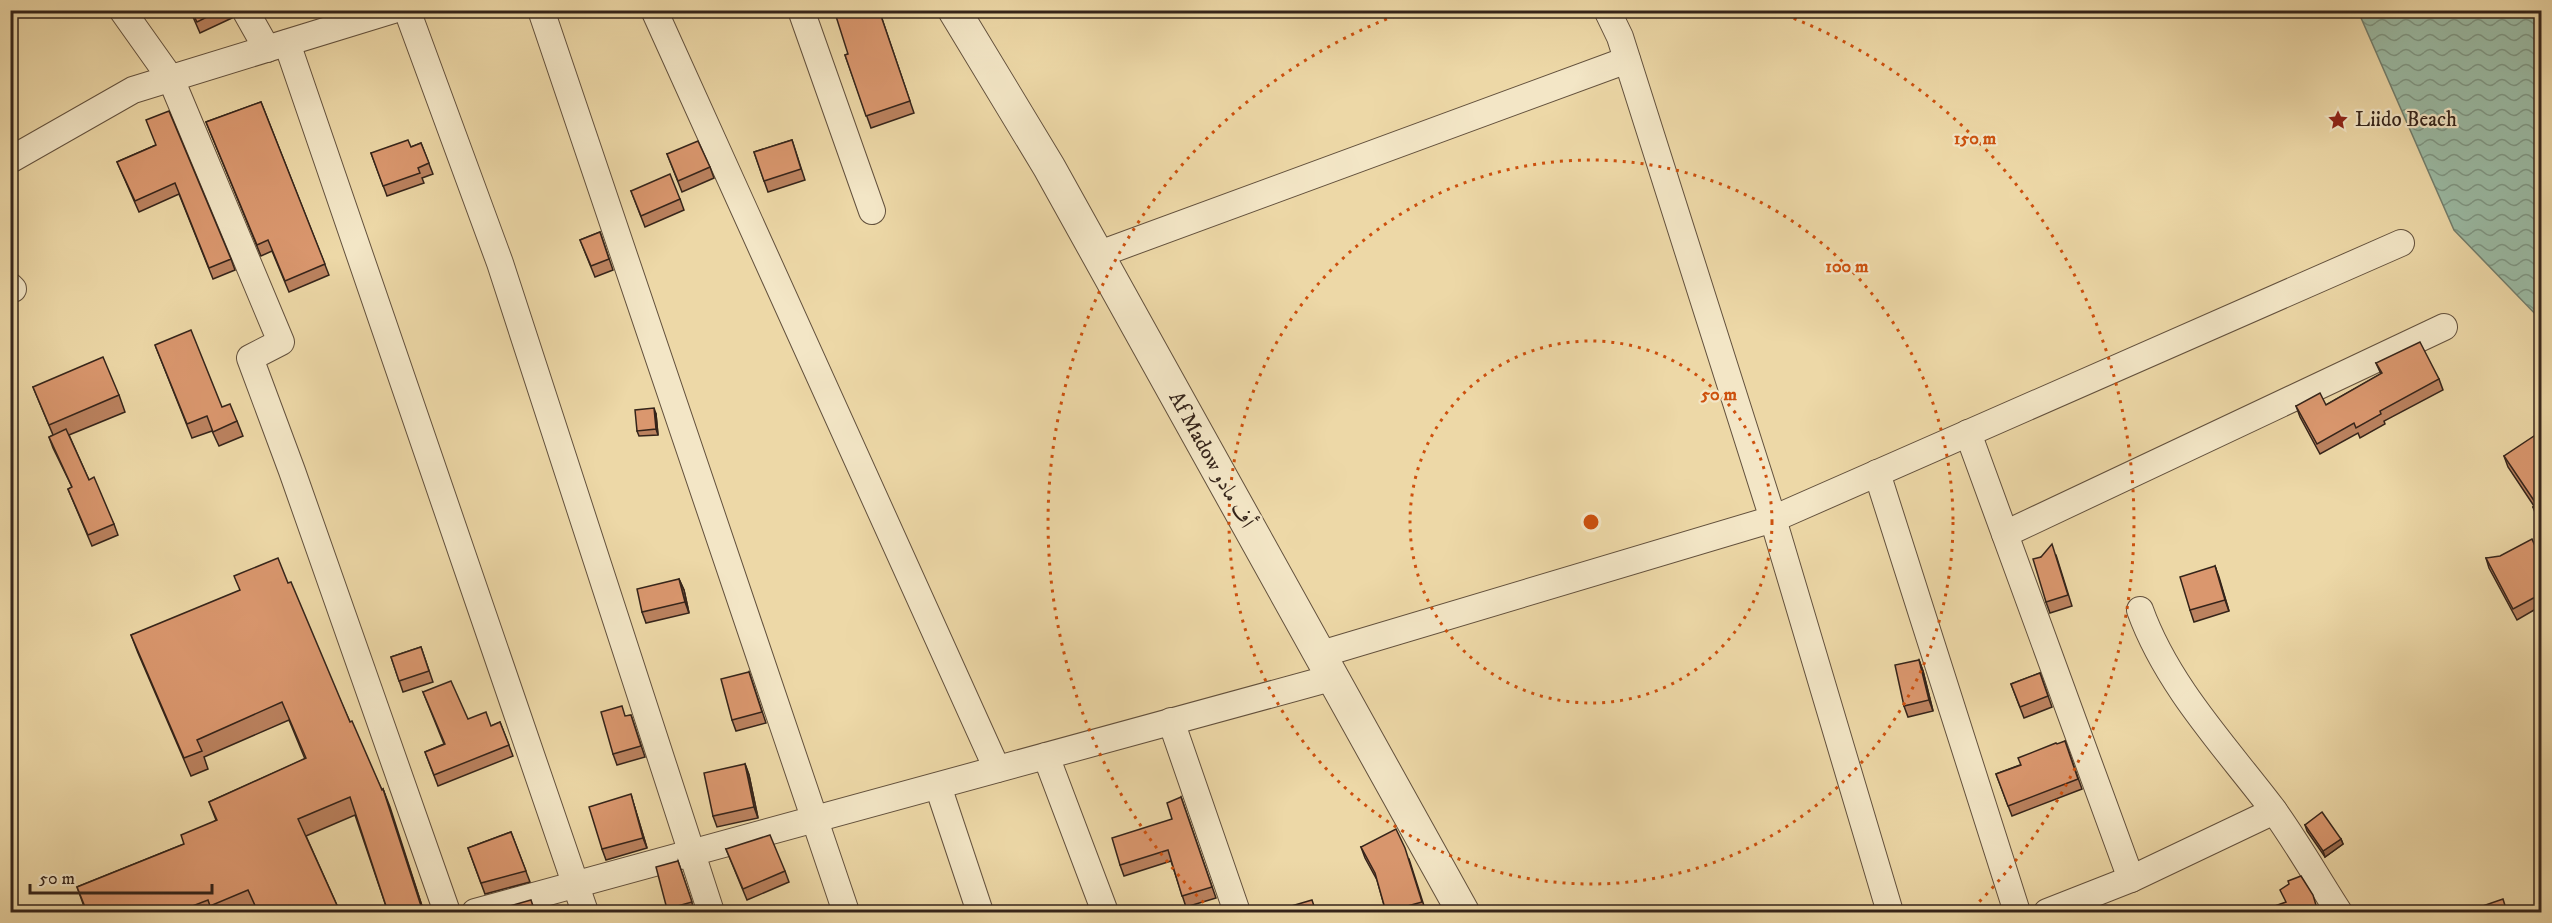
<svg xmlns="http://www.w3.org/2000/svg" width="2552" height="923" viewBox="0 0 2552 923" font-family="'IM FELL DW Pica',Amiri,serif">
	<style>
		.water { fill: url(#water-waves); stroke: #727e6d; stroke-width: 1.5 }
		.lines { fill: none; stroke-linecap: round; stroke-linejoin: round }
		.minor-casing { stroke: #63513d; stroke-width: 28 }
		.tertiary-casing { stroke: #63513d; stroke-width: 34 }
		.minor { stroke: #f3e6c6; stroke-width: 26 }
		.tertiary { stroke: #f3e6c6; stroke-width: 32 }
		.wall { fill: #bb825f; stroke: #35241a; stroke-width: 1.5 }
		.shaded-wall { fill: #996a4d; stroke: #35241a; stroke-width: 1.5 }
		.building { fill: #da976e; stroke: #35241a; stroke-width: 1.5 }
		.ring { fill: none; stroke: #cd510e; stroke-width: 3; stroke-dasharray: 3 6 }
		.labels { text-anchor: middle; dominant-baseline: central; stroke-width: 4.5; stroke-linejoin: round; paint-order: stroke }
		.poi-label { font-size: 21px; fill: #35241a; stroke: #f3e6c6; text-anchor: start }
		.street-label { font-size: 21px; fill: #35241a; stroke: #f3e6c6 }
		.centre { fill: #cd510e; stroke: #f3e6c6; stroke-width: 3 }
		.ring-label { font-size: 18px; text-anchor: middle; font-weight: bold; fill: #cd510e; stroke: #f3e6c6; stroke-width: 4.5; stroke-linejoin: round; paint-order: stroke }
	</style>
	<defs>
		<pattern id="water-waves" width="16" height="10" patternUnits="userSpaceOnUse" patternTransform="scale(1.5)"><rect width="16" height="10" fill="#9abaa4"/><path d="M0 5q4-4 8 0t8 0" fill="none" stroke="#7e9785"/></pattern>
	</defs>
	<rect width="100%" height="100%" fill="#edd8a7"/>
	<filter id="stains"><feTurbulence type="fractalNoise" baseFrequency=".00333" numOctaves="4"/><feColorMatrix values="0 0 0 0 .2 0 0 0 0 .09 0 0 0 0 .02 0 0 0 .5 -.17"/></filter>
	<radialGradient id="worn" r=".72"><stop offset=".6" stop-color="#630" stop-opacity="0"/><stop offset="1" stop-color="#630" stop-opacity=".3"/></radialGradient>
	<path class="water" d="M2358,11h183v309l-87,-90z"/>
	<g class="lines">
		<g class="minor-casing">
			<g id="minor">
				<path d="M122,10l49,69 110,263 -31,16 42,113 155,441"/>
				<path d="M245,10l22,39"/>
				<path d="M407,10l93,253 211,649"/>
				<path d="M541,10l305,902"/>
				<path d="M654,10l343,759"/>
				<path d="M801,10l71,201"/>
				<path d="M1607,10l13,27 153,482 117,393"/>
				<path d="M287,43l298,869"/>
				<path d="M10,160l123,-70 260,-80"/>
				<path d="M1097,255l530,-195"/>
				<path d="M10,286l3,3 -3,1"/>
				<path d="M1968,433l163,446"/>
				<path d="M1877,473l140,439"/>
				<path d="M2005,534l439,-207"/>
				<path d="M2140,610c27,75 84,135 132,198 24,33 45,70 67,104"/>
				<path d="M1318,655l455,-136 628,-276"/>
				<path d="M1171,721l66,191"/>
				<path d="M1046,756l59,156"/>
				<path d="M938,786l42,126"/>
				<path d="M475,912l856,-234"/>
				<path d="M2047,912l84,-33 143,-68"/>
			</g>
		</g>
		<g class="tertiary-casing">
			<path id="tertiary" d="M954,10l95,157 414,745"/>
		</g>
		<use href="#minor" class="minor"/>
		<use href="#tertiary" class="tertiary"/>
	</g>
	<g class="wall">
		<path d="M190,10h40l2,8 -32,15z"/>
		<path d="M879,10l35,103 -43,15 -26,-73 3,-1z"/>
		<path d="M261,102l68,173 -40,17 -17,-41 -11,5 -55,-134z"/>
		<path d="M792,140l13,40 -37,12 -14,-40z"/>
		<path d="M421,143l12,31 -11,4 2,5 -37,13 -16,-43 40,-6z"/>
		<path d="M156,145l75,114 4,11 -22,9 -34,-85 -40,18 -22,-50z"/>
		<path d="M667,154l43,13 4,11 -32,14z"/>
		<path d="M631,191l49,8 4,11 -39,17z"/>
		<path d="M600,232l13,38 -18,7 -15,-37z"/>
		<path d="M155,345l82,76 6,15 -24,10 -7,-15 -20,7z"/>
		<path d="M2376,363l63,16 4,11 -59,31 1,3 -25,14 -2,-5 -38,21 -20,-37 -4,-11 30,-1 55,-31z"/>
		<path d="M33,387l86,8 6,17 -56,23 20,45 25,44 4,11 -26,11 -24,-57 4,-2 -19,-39 -4,-11 4,-2z"/>
		<path d="M656,414l2,21 -19,1 -2,-5z"/>
		<path d="M2541,447v77l-4,-6 -4,-11 1,-1 -26,-39 -4,-11z"/>
		<path d="M2056,555l16,51 -22,7 -4,-11 -5,-45z"/>
		<path d="M2486,558l55,2v46l-24,14 -28,-52z"/>
		<path d="M2215,566l14,45 -35,11 -4,-12z"/>
		<path d="M679,579l5,11 5,23 -43,10 -4,-11z"/>
		<path d="M288,583l62,139 32,68 1,-1 41,123h-36l-33,-97 -49,21 34,76h-83l-2,-4 -11,4h-158l-9,-25 107,-43 32,-24 -7,-18 96,-43 -16,-39 -85,37 4,12 -17,7 -53,-123 -7,-18z"/>
		<path d="M421,647l12,35 -30,10 -12,-35z"/>
		<path d="M1919,660l4,11 10,40 -25,6 -4,-11z"/>
		<path d="M749,672l17,51 -30,8 -4,-11z"/>
		<path d="M2040,673l12,34 -28,11 -13,-34z"/>
		<path d="M423,692l45,27 23,7 9,-4 13,34 -75,30 -13,-34 19,-8z"/>
		<path d="M631,715l14,42 -28,8 -4,-11 13,-38z"/>
		<path d="M2065,741l17,48 -70,27 -16,-42 24,-9z"/>
		<path d="M745,764l4,11 9,43 -41,9 -4,-11z"/>
		<path d="M1181,797l35,101 -30,9 -15,-46 -47,15 -4,-11 52,-46z"/>
		<path d="M634,805l13,43 -41,12 -4,-11z"/>
		<path d="M2305,825l36,14 2,5 -18,13 -18,-26z"/>
		<path d="M511,832l19,50 -45,12 -17,-46z"/>
		<path d="M1361,847l48,12 17,53h-40l-9,-32 -12,-22z"/>
		<path d="M726,849l59,22 4,11 -42,18z"/>
		<path d="M678,861l17,51h-26l-2,-3z"/>
	</g>
	<g class="shaded-wall">
		<path d="M654,408l2,6 2,21 -2,-6z"/>
		<path d="M2215,566l4,11 10,34 -4,-11z"/>
		<path d="M679,579l5,11 5,23 -4,-11z"/>
		<path d="M1919,660l4,11 10,40 -4,-11z"/>
		<path d="M745,764l4,11 9,43 -4,-11z"/>
		<path d="M383,789l7,18 34,105h-1z"/>
		<path d="M631,794l3,11 13,43 -4,-10z"/>
		<path d="M2341,839l2,5 -18,13 -2,-6z"/>
	</g>
	<g class="building">
		<path d="M191,10h30l-24,12z"/>
		<path d="M834,10h45l31,91 -44,15 -21,-61 3,-1z"/>
		<path d="M261,102l64,162 -40,17 -17,-41 -11,5 -51,-123z"/>
		<path d="M169,111l62,148 -22,9 -34,-85 -40,18 -18,-39 39,-17 -10,-25z"/>
		<path d="M408,140l3,7 10,-4 8,20 -11,5 2,5 -37,13 -12,-33z"/>
		<path d="M792,140l9,29 -37,12 -10,-29z"/>
		<path d="M698,141l12,26 -32,14 -11,-27z"/>
		<path d="M670,174l10,25 -39,17 -10,-25z"/>
		<path d="M600,232l9,27 -18,7 -11,-26z"/>
		<path d="M191,330l31,77 8,-3 7,17 -24,11 -6,-16 -20,8 -32,-79z"/>
		<path d="M2420,342l19,37 -59,32 1,3 -25,14 -2,-5 -37,21 -21,-38 24,-13 6,12 56,-32 -6,-10z"/>
		<path d="M103,357l16,38 -70,30 -16,-38z"/>
		<path d="M654,408l2,21 -19,2 -2,-21z"/>
		<path d="M66,429l23,51 5,-3 20,47 -26,11 -20,-46 4,-2 -23,-50z"/>
		<path d="M2534,436l7,11v72l-8,-12 4,-2 -33,-49z"/>
		<path d="M2532,539l9,21v34l-28,15 -27,-51 14,-2z"/>
		<path d="M2052,544l16,51 -22,7 -13,-43 8,-2z"/>
		<path d="M278,558l10,25 3,-1 59,140 2,-1 30,69 1,-1 40,123h-35l-38,-115 -52,22 42,93h-82l-10,-22 -38,16 -2,-6 -31,12h-90l-10,-25 107,-43 -3,-9 36,-15 -8,-18 97,-44 -24,-56 -85,38 5,11 -18,7 -53,-123 109,-45 -6,-14z"/>
		<path d="M2215,566l10,34 -35,10 -10,-33z"/>
		<path d="M679,579l6,23 -43,10 -5,-23z"/>
		<path d="M421,647l8,24 -30,10 -8,-24z"/>
		<path d="M1919,660l10,40 -25,6 -9,-41z"/>
		<path d="M749,672l13,40 -30,8 -11,-41z"/>
		<path d="M2040,673l8,23 -28,11 -9,-23z"/>
		<path d="M451,681l17,38 18,-7 5,14 9,-4 9,23 -75,30 -9,-23 20,-8 -22,-52z"/>
		<path d="M622,706l3,10 6,-1 10,31 -28,8 -12,-42z"/>
		<path d="M2065,741l13,38 -70,27 -12,-32 25,-9 -3,-7 38,-15 1,1z"/>
		<path d="M745,764l9,43 -41,9 -9,-43z"/>
		<path d="M631,794l12,44 -41,11 -13,-42z"/>
		<path d="M1181,797l31,90 -30,9 -14,-46 -48,15 -8,-27 60,-19 -5,-16z"/>
		<path d="M2322,812l19,27 -18,12 -18,-26z"/>
		<path d="M1396,829l9,19 17,54 -36,10 -11,-39 -14,-26z"/>
		<path d="M511,832l15,39 -45,12 -13,-35z"/>
		<path d="M770,835l15,36 -42,18 -17,-40z"/>
		<path d="M678,861l14,41 -25,7 -11,-42z"/>
		<path d="M2301,876l12,19 5,17h-60l28,-10 -6,-12 9,-6 -1,-3z"/>
		<path d="M2503,899l4,13h-32l-1,-3z"/>
		<path d="M531,900l4,12h-47z"/>
		<path d="M1312,900l4,12h-45z"/>
	</g>
	<g class="ring">
		<circle cx="1591" cy="522" r="181"/>
		<circle cx="1591" cy="522" r="362"/>
		<path d="M1210 909A543 543 0 0 1 1405 12M1777 12A543 543 0 0 1 1972 909"/>
	</g>
	<defs>
		<g id="sight-bare" transform="scale(1.62)"><path d="M0-6L1.8-2.2L6-1.7L2.9 1.2L3.7 5.4L0 3.3L-3.7 5.4L-2.9 1.2L-6-1.7L-1.8-2.2Z" fill="#8f2418" stroke="#f3e6c6" stroke-width="2.5" paint-order="stroke"/></g>
	</defs>
	<g fill-rule="evenodd">
		<use href="#sight-bare" x="2338" y="120"/>
	</g>
	<g class="labels">
		<g class="poi-label">
			<text x="2355" y="120">Liido Beach</text>
		</g>
		<g class="street-label">
			<text transform="translate(1211 460) rotate(61)">Af Madow أف مادو</text>
		</g>
	</g>
	<circle cx="1591" cy="522" r="9" class="centre"/>
	<g class="ring-label">
		<text x="1975" y="144">150 m</text>
		<text x="1847" y="272">100 m</text>
		<text x="1719" y="400">50 m</text>
	</g>
	<rect width="2552" height="923" fill="none" stroke="#edd8a7" stroke-width="36"/>
	<rect x="12" y="12" width="2528" height="899" fill="none" stroke="#35241a" stroke-width="3"/>
	<rect x="18" y="18" width="2516" height="887" fill="none" stroke="#35241a" stroke-width="1.5"/>
	<path d="M30 884v9h182v-9" fill="none" stroke="#35241a" stroke-width="3"/>
	<text x="39" y="884" font-size="18" fill="#35241a" stroke="#f3e6c6" stroke-width="4.5" paint-order="stroke">50 m</text>
	<rect width="100%" height="100%" filter="url(#stains)"/>
	<rect width="100%" height="100%" fill="url(#worn)"/>
</svg>
